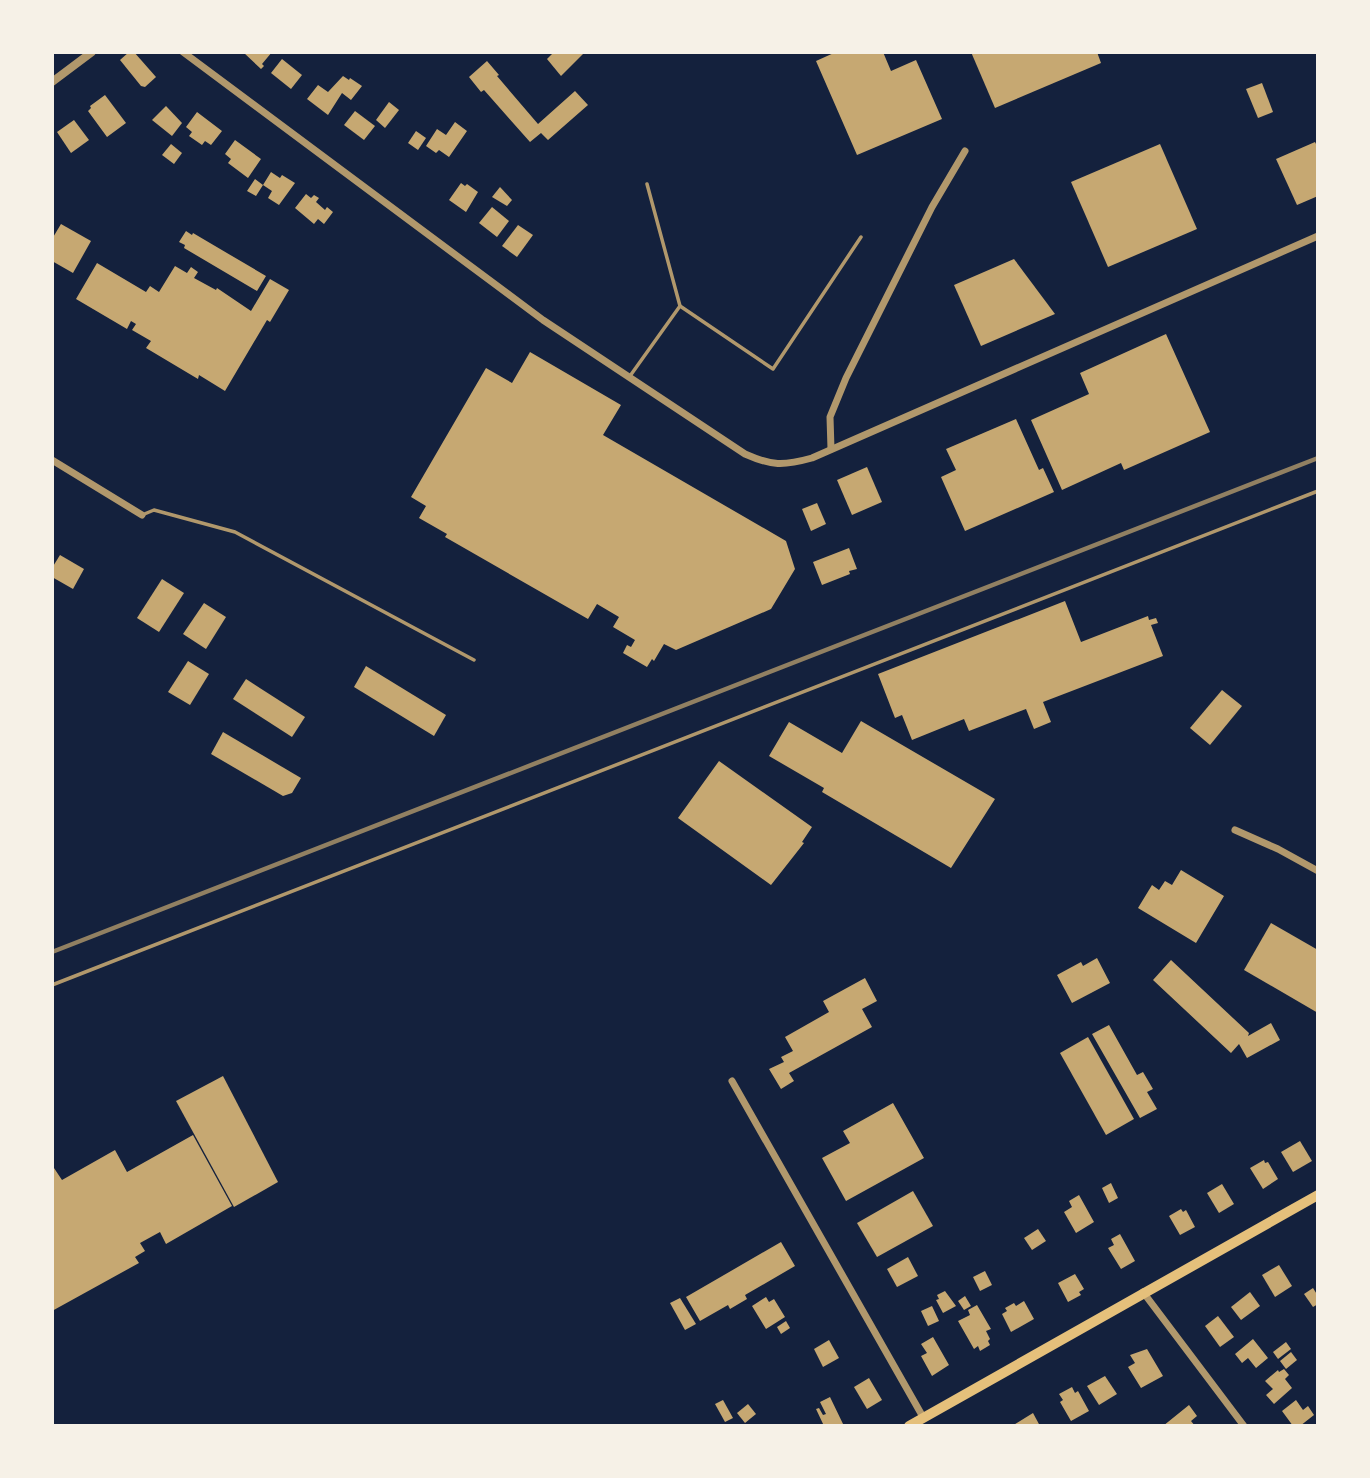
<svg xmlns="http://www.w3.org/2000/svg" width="1370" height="1478" viewBox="0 0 1370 1478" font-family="Literata,serif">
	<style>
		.building { fill: #c6a872 }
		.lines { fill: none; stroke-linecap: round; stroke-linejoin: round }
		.service { stroke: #b1986c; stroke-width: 3.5 }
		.minor { stroke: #b1986c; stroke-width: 7 }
		.tertiary { stroke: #b1986c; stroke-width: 8 }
		.secondary { stroke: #e5c07b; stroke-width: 10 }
		.rail { stroke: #918062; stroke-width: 4.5 }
	</style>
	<rect width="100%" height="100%" fill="#14213d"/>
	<g class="building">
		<path d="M129,52h5l22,25 -11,10 -4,-1 -21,-26z"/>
		<path d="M243,52h29l-10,12 2,2 -3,3z"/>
		<path d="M554,52h31l-24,24 -14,-17z"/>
		<path d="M836,52h47l8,19 25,-11 26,59 -85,36 -41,-94z"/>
		<path d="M971,52h126l4,11 -106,45z"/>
		<path d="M282,59l20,16 -11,14 -20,-16z"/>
		<path d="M487,61l12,14 -2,1 41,48 37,-33 13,14 -40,35 -7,-7 -11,9 -46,-52 -3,2 -12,-15z"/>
		<path d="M343,76l6,4 1,-2 12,8 -11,14 -9,-7 -14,22 -21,-16 11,-14 10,7z"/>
		<path d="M1262,83l11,29 -15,6 -12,-29z"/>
		<path d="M105,95l21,28 -19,14 -19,-26 3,-3 -1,-2z"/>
		<path d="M389,102l10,8 -14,18 -9,-8z"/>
		<path d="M166,106l16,17 -10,13 -20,-16z"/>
		<path d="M355,111l20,15 -11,14 -20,-15z"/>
		<path d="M197,112l25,19 -11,14 -6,-4 -3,4 -13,-9 3,-4 -6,-5z"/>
		<path d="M74,120l15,20 -18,13 -14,-21z"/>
		<path d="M455,122l12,9 -18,26 -10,-7 -3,3 -10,-7 11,-17 9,6z"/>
		<path d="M416,131l10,7 -8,12 -10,-7z"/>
		<path d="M235,140l26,19 -13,19 -20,-15 3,-4 -6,-5z"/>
		<path d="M1315,142l3,6v48l-21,9 -21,-46z"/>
		<path d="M171,144l11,9 -8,11 -12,-9z"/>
		<path d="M1160,144l37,85 -89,38 -37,-85z"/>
		<path d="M271,172l9,6 2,-3 13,8 -16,22 -11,-7 4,-7 -9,-6 -7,11 -9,-5 8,-12 8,6z"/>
		<path d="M461,183l4,3 2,-2 11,8 -12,20 -17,-12z"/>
		<path d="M500,187l12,13 -5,6 -15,-9z"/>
		<path d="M306,194l5,4 3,-3 5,3 -3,4 9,8 2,-3 6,5 -9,12 -6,-5 -4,5 -19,-16z"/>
		<path d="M492,207l17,14 -12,16 -18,-14z"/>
		<path d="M61,224l30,17 -18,32 -21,-12v-22z"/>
		<path d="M518,225l15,10 -16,22 -15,-11z"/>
		<path d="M186,231l6,4 1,-2 73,43 -9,15 -73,-43 1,-3 -6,-3z"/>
		<path d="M1014,259l41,55 -74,32 -27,-61z"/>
		<path d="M97,263l49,29 4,-6 9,6 16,-26 12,7 4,-6 7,5 -4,6 22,12 1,-2 34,23 19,-32 19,11 -19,32 -3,-2 -42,71 -26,-16 -1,4 -52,-31 5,-7 -19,-11 4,-6 -5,-3 -4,8 -51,-30z"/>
		<path d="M1166,334l44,98 -86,38 -3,-7 -59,27 -31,-70 58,-26 -9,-21z"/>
		<path d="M530,352l91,53 -18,30 183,106 9,28 -24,40 -95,41 -12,-6 -10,17 -2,-2 -5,8 -24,-14 4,-8 4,2 4,-7 -22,-13 6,-10 -22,-13 -9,15 -143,-82 2,-3 -28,-16 7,-12 -15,-9 75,-129 26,15z"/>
		<path d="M1016,419l23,51 4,-2 11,24 -89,39 -24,-54 15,-7 -10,-21z"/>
		<path d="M867,467l15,35 -30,13 -15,-35z"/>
		<path d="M817,503l9,21 -15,7 -9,-22z"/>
		<path d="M849,548l8,21 -8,2 1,3 -28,11 -9,-23z"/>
		<path d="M60,555l24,14 -11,20 -21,-12v-9z"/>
		<path d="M162,579l22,14 -25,39 -22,-14z"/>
		<path d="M1065,601l16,41 67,-26 1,4 7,-2 2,5 -7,2 12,31 -120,46 8,20 -17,7 -8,-20 -57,22 -5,-12 -52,21 -10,-25 -7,3 -17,-44z"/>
		<path d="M204,603l22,14 -20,32 -23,-15z"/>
		<path d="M188,661l21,13 -19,31 -22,-13z"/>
		<path d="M366,666l80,49 -12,21 -80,-49z"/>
		<path d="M246,679l59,38 -13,20 -59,-38z"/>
		<path d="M1222,690l20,16 -32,39 -20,-17z"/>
		<path d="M861,721l134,78 -44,69 -129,-76 2,-4 -55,-32 20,-34 53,31z"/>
		<path d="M223,732l78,46 -9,15 -9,3 -72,-42z"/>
		<path d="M719,761l93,66 -10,15 2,1 -33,42 -93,-67z"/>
		<path d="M1181,870l43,26 -28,47 -58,-35 14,-23 7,5 6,-9 7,4z"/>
		<path d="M1271,923l47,27v63l-74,-43z"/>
		<path d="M1097,958l13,25 -38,20 -15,-28 24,-13 2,4z"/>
		<path d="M1171,960l78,73 -1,3 23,-13 9,17 -33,18 -8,-14 -8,9 -78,-73z"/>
		<path d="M865,978l12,23 -15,8 10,18 -83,46 5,8 -13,8 -12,-20 15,-7 -3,-5 12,-6 -8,-14 44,-25 -6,-11z"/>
		<path d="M1109,1025l28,50 6,-3 10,17 -6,3 10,17 -17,9 -48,-84z"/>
		<path d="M1088,1037l46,82 -28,16 -46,-82z"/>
		<path d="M223,1076l55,106 -44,25 -58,-106z"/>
		<path d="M893,1103l31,55 -78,43 -24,-43 28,-15 -7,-12z"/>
		<path d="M193,1135l39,71 -66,38 -6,-12 -20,11 5,8 -10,6 4,6 -87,48v-146l10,15 53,-30 12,22z"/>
		<path d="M1300,1141l12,20 -19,11 -12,-20z"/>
		<path d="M1264,1160l1,3 3,-1 10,17 -15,10 -13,-21z"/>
		<path d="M1111,1183l7,15 -9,5 -7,-15z"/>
		<path d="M1222,1184l12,20 -15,9 -12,-20z"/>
		<path d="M913,1191l20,35 -56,31 -20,-34z"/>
		<path d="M1079,1195l15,27 -18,11 -12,-21 8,-5 -3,-6z"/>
		<path d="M1181,1209l2,3 3,-2 9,17 -15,8 -11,-19z"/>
		<path d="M1038,1229l8,12 -14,9 -8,-12z"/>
		<path d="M1120,1234l15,27 -14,8 -13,-21 6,-3 -3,-6z"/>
		<path d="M781,1242l14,24 -50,29 2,4 -17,10 -2,-4 -28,16 -14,-24z"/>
		<path d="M908,1257l10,19 -21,11 -10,-18z"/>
		<path d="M1279,1265l13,21 -17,11 -13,-22z"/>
		<path d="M985,1271l7,14 -12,6 -7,-14z"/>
		<path d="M1075,1274l9,15 -5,3 2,3 -13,7 -10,-19z"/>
		<path d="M1313,1288l5,8v8l-5,3 -9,-13z"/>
		<path d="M945,1291l11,15 -13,7 -7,-13 3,-1 -2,-4z"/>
		<path d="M1250,1292l10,14 -19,14 -10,-13z"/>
		<path d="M965,1296l6,10 -7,4 -6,-9z"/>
		<path d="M766,1297l3,5 5,-3 11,18 -19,12 -14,-23z"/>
		<path d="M680,1298l16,26 -11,6 -15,-27z"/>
		<path d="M1024,1301l10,18 -23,13 -9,-18 5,-3 -2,-3 9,-5 2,3z"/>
		<path d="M977,1305l14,24 -5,2 4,8 -2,2 2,4 -10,6 -2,-5 -4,3 -16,-28 12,-6 -2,-5z"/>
		<path d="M932,1306l7,15 -11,5 -7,-15z"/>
		<path d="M1218,1316l16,21 -14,10 -15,-21z"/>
		<path d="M786,1321l4,7 -9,6 -4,-7z"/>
		<path d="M933,1337l16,28 -17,11 -11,-20 6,-3 -6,-9z"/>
		<path d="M1253,1339l15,19 -12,10 -8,-10 -6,5 -7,-9z"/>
		<path d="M829,1340l10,18 -16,9 -9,-18z"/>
		<path d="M1286,1342l5,7 -13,10 -5,-7z"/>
		<path d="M1147,1349l16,27 -22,12 -13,-21 7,-4 -5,-8z"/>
		<path d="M1291,1352l6,8 -11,9 -6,-8z"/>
		<path d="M1284,1369l5,6 -4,4 7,9 -18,16 -8,-9 7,-6 -8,-8 13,-11 1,2z"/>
		<path d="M1105,1376l12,18 -18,11 -12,-19z"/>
		<path d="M869,1378l13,22 -15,9 -13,-22z"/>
		<path d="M1072,1387l3,6 3,-2 11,20 -18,10 -11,-19 3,-2 -4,-6z"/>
		<path d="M830,1397l14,29h-20l-8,-17 3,-1 4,7 3,-1 -6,-12z"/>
		<path d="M723,1400l10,18 -8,4 -10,-18z"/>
		<path d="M1296,1400l7,10 5,-4 6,9 -14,11h-7l-11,-15z"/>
		<path d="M748,1404l8,10 -11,9 -8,-10z"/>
		<path d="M1189,1405l8,11 -6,5 4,5h-32z"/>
		<path d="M1033,1413l7,13h-28z"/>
	</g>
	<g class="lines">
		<g class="service">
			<path d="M647,184l33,122"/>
			<path d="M630,376l50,-70 93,63 88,-132"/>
			<path d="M142,515l12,-5 81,22 239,128"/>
			<path d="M52,985l1266,-494"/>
		</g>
		<g class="minor">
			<path d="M183,52l360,268 202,134c27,12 38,12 67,4l506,-222"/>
			<path d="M831,449l-1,-32 16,-39 86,-171 33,-56"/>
			<path d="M52,460l90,55"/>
			<path d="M1235,830l43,19 40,22"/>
			<path d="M732,1081l191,336"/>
			<path d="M1143,1292l101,134"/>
		</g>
		<path class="tertiary" d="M52,82l40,-30"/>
		<path class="secondary" d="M909,1426l409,-231"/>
		<path class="rail" d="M52,952l1266,-494"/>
	</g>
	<rect width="1370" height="1478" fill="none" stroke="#f6f1e7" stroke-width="108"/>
</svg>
